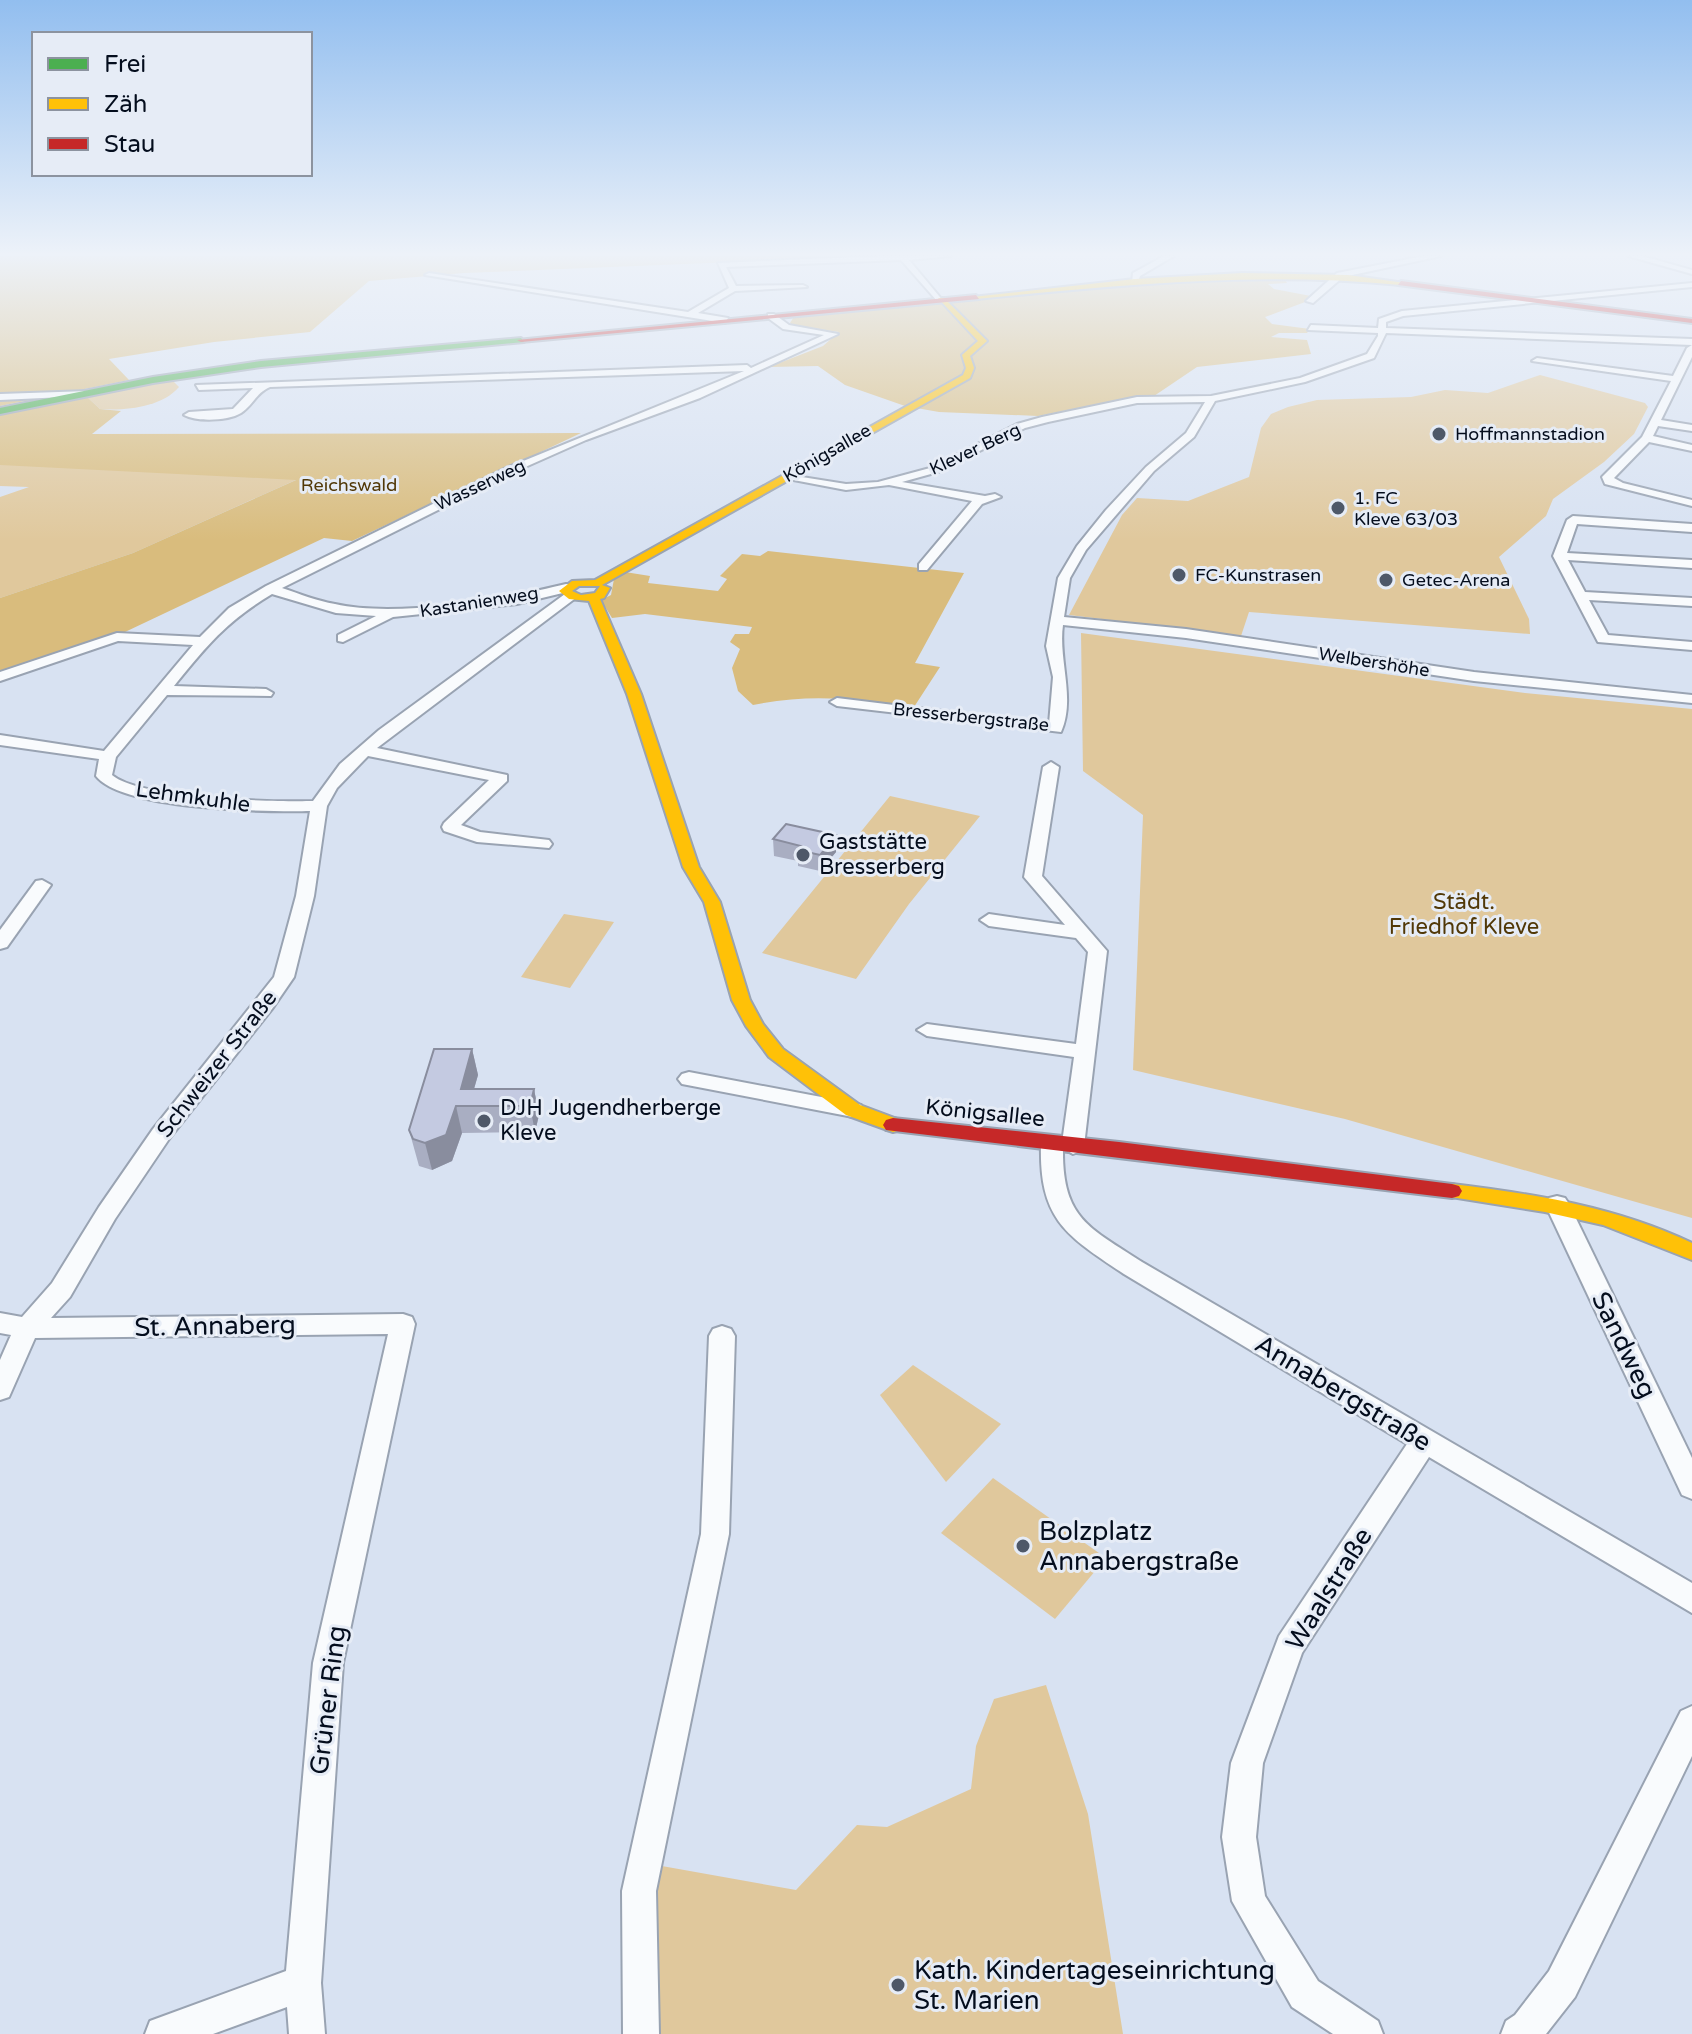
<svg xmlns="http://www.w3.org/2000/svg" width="1692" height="2034" viewBox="0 0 1692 2034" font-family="'Varela Round',sans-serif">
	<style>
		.green { fill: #e0c89c }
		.forest { fill: #d9bc7d }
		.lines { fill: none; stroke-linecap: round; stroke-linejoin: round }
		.street-casing { stroke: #99a3b2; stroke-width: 4 }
		.fast-casing { stroke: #99a3b2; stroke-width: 4 }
		.slow-casing { stroke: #99a3b2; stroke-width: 4 }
		.jam-casing { stroke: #99a3b2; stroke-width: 4 }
		.street { fill: #f9fbfd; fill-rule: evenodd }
		.fast { fill: #4caf50; fill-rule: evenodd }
		.slow { fill: #ffc107; fill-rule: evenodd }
		.jam { fill: #c62828; fill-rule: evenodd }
		.wall { fill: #a9aec2 }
		.shaded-wall { fill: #898d9e }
		.building { fill: #c4cae1; stroke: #898d9e; stroke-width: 2 }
		.poi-dot { fill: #4e5868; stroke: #e6ecf6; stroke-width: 3 }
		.labels { text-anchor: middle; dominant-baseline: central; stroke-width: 6; stroke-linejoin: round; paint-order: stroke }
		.far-poi-label { font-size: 18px; fill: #040d1d; stroke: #e6ecf6; text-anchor: start }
		.far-street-label { font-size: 18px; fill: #040d1d; stroke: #e6ecf6 }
		.far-park-label { font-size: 18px; fill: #513807; stroke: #e6ecf6 }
		.street-label { font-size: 22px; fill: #040d1d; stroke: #e6ecf6 }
		.poi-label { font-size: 22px; fill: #040d1d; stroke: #e6ecf6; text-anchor: start }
		.park-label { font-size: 22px; fill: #513807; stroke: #e6ecf6 }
		.near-street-label { font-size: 26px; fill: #040d1d; stroke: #e6ecf6 }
		.near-poi-label { font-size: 26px; fill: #040d1d; stroke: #e6ecf6; text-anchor: start }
	</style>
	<rect width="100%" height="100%" fill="#d8e2f2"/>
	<g class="green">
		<path d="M1540,375l105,28 3,4 -14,27 -30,28 -51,37 -7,17 -47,41 30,62 1,15 -281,-22 -8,24 -172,-21 53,-100 15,-17 51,3 61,-24 12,-49 10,-14 17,-7 29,-7 94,-3 34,-7 43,3z"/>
		<path d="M171,379l8,8c-17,20 -53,24 -79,22l-14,-13z"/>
		<path d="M18,464l280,15 -165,74 -133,45v-101l29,-10 -29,-1v-21z"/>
		<path d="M1081,633l444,60 167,16v509l-347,-99 -212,-49 10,-255 -60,-44z"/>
		<path d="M890,796l90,20 -71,88 -53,75 -94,-26z"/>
		<path d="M564,914l50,8 -44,66 -49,-11z"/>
		<path d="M913,1365l88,59 -55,58 -66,-87z"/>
		<path d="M993,1478l113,80 -51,61 -114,-86z"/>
		<path d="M1046,1685l42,129 35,220h-479l1,-171 151,27 61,-65 30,2 84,-38 5,-43 18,-47z"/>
	</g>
	<g class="forest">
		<path d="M0,256h884l-420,17 -95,8 -59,51 -96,10 -105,17 20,21 -129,26z"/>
		<path d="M1245,275h37l5,8 -19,1 6,5 37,7 -6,6 -40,15 7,7 38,5 -3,4h-28l-8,4 36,3 4,14 -114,13 -43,29 -36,4 -80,16 -99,-4 -34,-6 -60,-21 -27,-19 -49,1 54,-21 16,-14 -47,-7 -2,-2 5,-8z"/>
		<path d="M86,396l14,13 21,2 -29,23 489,-1 -229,108 -28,-3 -199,94 -125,43v-77l133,-45 163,-73 -296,-15v-51z"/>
		<path d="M768,551l196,22 -49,90 25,4 -26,40c-59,-8 -103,-14 -161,-2l-15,-14 -6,-23 8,-19 -10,-7 5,-8h14l3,-7 -107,-13 -33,4 -11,-18 10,-5 3,-16 11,-7 25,4 -2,7 70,8 9,-12 -7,-3 22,-22 18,2z"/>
	</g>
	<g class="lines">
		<g class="street-casing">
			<g id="street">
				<path d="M882,256h69l-42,4 35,42h-6l-37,-42 -175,7 10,19 67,-1 4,2 -72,4 -37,22 30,5 -3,5 -300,-48 4,-2 259,39 41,-24 -11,-25z"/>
				<path d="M1164,256h10l-34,20 -2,6h-6l1,-9z"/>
				<path d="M1424,256h17l-98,21 -30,26 -7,-2 31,-28z"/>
				<path d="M1628,256h14l50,14v4z"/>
				<path d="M1692,283v4l-289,29 -17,6v6l306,11v6l-306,-12 -12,25 -69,24 -90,19 -21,36 -40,34 -68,79 -16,28 -6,39 122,12 288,43 218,23v8l-218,-22 -288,-43 -123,-13c-5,35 13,73 -2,107l-224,-26 -7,-4 7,-4 212,26 4,-47 -7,-31 12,-68 19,-32 29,-36 40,-43 40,-34 19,-31 -68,1 -89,19 -23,6 -87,44 -36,10 83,14 10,-2 6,3 -19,7 -55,66h-8v-6l53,-63 -83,-16 -43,5 -63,-12v-4l63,10 32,-2 52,-14 87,-44 25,-7 95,-20 74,-1 89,-18 67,-24 11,-18v-3l-70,-3 3,-5 67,3 1,-9 23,-8z"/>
				<path d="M768,314h6l15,11 49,9 -138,64 -114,42 -72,32 -232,116c18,6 35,13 53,16 61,14 170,-5 231,-20l5,1v6l-54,13 -124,13 -50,25 -5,-1v-6l38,-19 -40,-3 -64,-19c-45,27 -65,51 -98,92l92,3 7,4 -2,3 -104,-1 -51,62 -4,18c28,24 161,27 201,26l27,-37 39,-34 186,-136 12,3 -200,151 130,27v6l-46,44 19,7 69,8 3,4 -3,4 -72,-6 -33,-11 -2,-4 2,-4 45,-43 -121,-24 -31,32 -10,18 -13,90 -20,81 -22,32 -103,130 -54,80 -45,78 -19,21 352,-4 9,3 3,7 -72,339 -22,320 4,51h-36l-2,-27 -74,27h-68l5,-13 136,-50 27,-308 75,-329 -353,4 -26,59 -9,3v-40l11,-25 -11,-2v-20l22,4 30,-34 47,-76 54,-78 121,-152 22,-81 14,-85c-44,1 -187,-1 -214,-35l3,-17 -99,-14v-10l104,16 89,-106 -75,-4 -118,40v-9l117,-39 83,4 29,-29 37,-22 240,-118 238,-97 -474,16c-14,6 -17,18 -29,26 -13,8 -44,9 -57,2l5,-3 44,-3 20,-21 -54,2 -3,-5 551,-20 4,3 73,-33 -41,-6 -15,-11z"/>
				<path d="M1692,345v12l-31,63 31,5v6l-34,-5 -5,10 39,9v6l-43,-9 -35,36 9,5 69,17v6l-87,-22 -3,-7 40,-40 29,-56 -139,-20 5,-3 136,18 14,-28z"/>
				<path d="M88,391l-3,5 -85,4v-6z"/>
				<path d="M1573,516l119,8v8l-115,-8 -10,29 125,7v8l-124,-8 17,32 107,6v8l-103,-6 19,35 84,7v8l-94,-8 -45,-86 14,-36z"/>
				<path d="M1051,762l8,5 -17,109 65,75 -23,195 -3,5 -8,3 -10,-6c-1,70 25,79 79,114l550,321v30l-263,-156 -127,196 -39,110 -7,74 9,59 53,85 60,40 5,13h-50l-41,-27 -60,-106 -10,-64 9,-74 48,-127 128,-192 -283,-170c-58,-39 -85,-54 -83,-130l3,-5 8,-3 10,7 12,-86 -147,-21 -10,-6 10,-6 149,20 12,-92 -12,-14 -87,-12 -9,-6 9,-6 76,11 -41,-48 19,-110z"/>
				<path d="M42,880l9,5 -44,62 -7,2v-19l36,-49z"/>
				<path d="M689,1072l164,31 8,2 3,5 -3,5 -8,2 -171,-33 -4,-5 4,-5z"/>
				<path d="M1557,1196l8,2 4,6 123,254v41l-10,-4 -137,-291 4,-6z"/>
				<path d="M722,1326l9,3 4,7 -6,198 -73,357 3,143h-36l-1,-143 79,-357 8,-198 4,-7z"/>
				<path d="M1692,1706v50l-117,241 -29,37h-45l5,-13 9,-6 34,-44 132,-260z"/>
			</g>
		</g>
		<g class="fast-casing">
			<path id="fast" d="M521,338l3,4 -263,25 -108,16 -153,31v-6l153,-31 108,-16z"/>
		</g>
		<g class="slow-casing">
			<g id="slow">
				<path d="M1242,273l106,2 57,8 -4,2c-143,-14 -283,0 -425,14l-4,-2 163,-18z"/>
				<path d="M938,298h6l43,43 -17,15 4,12 -4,10 -368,207 8,3 -6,10 -4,1 41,95 58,173 21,35 30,98 13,24 20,25 77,56 40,15 3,5 -3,5 -7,2 -47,-17 -77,-58 -23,-31 -14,-26 -28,-98 -21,-35 -56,-173 -38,-93 -20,-2 -10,-8 13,-10 23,-1 368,-205 3,-7 -4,-13 16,-14zM579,586h21l-5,7 -14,2 -9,-4z"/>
				<path d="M1452,1184c83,10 164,23 240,59v17l-89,-35 -58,-13 -100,-16 -3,-5 3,-5z"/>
			</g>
		</g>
		<g class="jam-casing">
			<g id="jam">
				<path d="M1401,281l291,38v4l-294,-38z"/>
				<path d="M976,295l3,4 -458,43 -4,-2z"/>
				<path d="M893,1118l226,24 333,42 7,2 3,5 -3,5 -7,2 -566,-68 -3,-5 3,-5z"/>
			</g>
		</g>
		<use href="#street" class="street"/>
		<use href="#fast" class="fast"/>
		<use href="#slow" class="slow"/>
		<use href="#jam" class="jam"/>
	</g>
	<g class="wall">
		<path d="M773,839l63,13 -16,19 -22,-5v-5l-24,-5z"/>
		<path d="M472,1049l6,26 -4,14h60l5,26 -4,17 -73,1 -10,28 -20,9 -13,-4 -10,-36z"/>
	</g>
	<g class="shaded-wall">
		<path d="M836,835v17l-16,19v-16z"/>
		<path d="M472,1049l6,26 -9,31 -8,-17z"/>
		<path d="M534,1089l5,26 -4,17 -5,-26z"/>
		<path d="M456,1106l6,27 -10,28 -20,9 -7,-27z"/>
	</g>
	<g class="building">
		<path d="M786,824l50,11 -16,20 -22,-5 3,-4 -28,-7z"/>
		<path d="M434,1049h38l-11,40h73l-4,17h-74l-10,29 -21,8 -12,-4 -4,-9z"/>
	</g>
	<linearGradient id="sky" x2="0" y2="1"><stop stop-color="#92beef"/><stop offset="0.47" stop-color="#edf2f9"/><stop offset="1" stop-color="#edf2f9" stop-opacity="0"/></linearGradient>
	<rect width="1692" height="541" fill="url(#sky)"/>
	<g class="poi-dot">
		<circle cx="1439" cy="434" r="8"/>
		<circle cx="1338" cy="508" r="8"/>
		<circle cx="1179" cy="575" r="8"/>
		<circle cx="1386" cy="580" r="8"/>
		<circle cx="803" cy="855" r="8"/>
		<circle cx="484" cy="1121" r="8"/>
		<circle cx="1023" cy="1546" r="8"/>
		<circle cx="898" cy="1985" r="8"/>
	</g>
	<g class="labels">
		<g class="far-poi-label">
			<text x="1455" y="434">Hoffmannstadion</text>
			<text x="1354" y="498">1. FC<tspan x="1354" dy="21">Kleve 63/03</tspan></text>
			<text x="1195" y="575">FC-Kunstrasen</text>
			<text x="1402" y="580">Getec-Arena</text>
		</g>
		<g class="far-street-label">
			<text transform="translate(975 449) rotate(-25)">Klever Berg</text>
			<text transform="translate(827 453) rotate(-30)">Königsallee</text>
			<text transform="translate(480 485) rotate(-25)">Wasserweg</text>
			<text transform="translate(479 602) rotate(-9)">Kastanienweg</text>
			<text transform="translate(1374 662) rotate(9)">Welbershöhe</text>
			<text transform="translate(971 717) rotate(6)">Bresserbergstraße</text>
		</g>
		<g class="far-park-label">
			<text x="349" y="485">Reichswald</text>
		</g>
		<g class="street-label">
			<text transform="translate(193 797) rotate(8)">Lehmkuhle</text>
			<text transform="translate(217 1064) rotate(-52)">Schweizer Straße</text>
			<text transform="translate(985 1113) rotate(6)">Königsallee</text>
		</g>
		<g class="poi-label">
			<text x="819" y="842">Gaststätte<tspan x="819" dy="25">Bresserberg</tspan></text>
			<text x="500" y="1108">DJH Jugendherberge<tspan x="500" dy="25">Kleve</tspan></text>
		</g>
		<g class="park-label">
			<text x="1464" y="902">Städt.<tspan x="1464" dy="25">Friedhof Kleve</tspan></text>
		</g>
		<g class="near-street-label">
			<text transform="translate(215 1326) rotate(-1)">St. Annaberg</text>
			<text transform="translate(1624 1345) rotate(64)">Sandweg</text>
			<text transform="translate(1343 1393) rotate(31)">Annabergstraße</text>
			<text transform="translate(1329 1589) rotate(-58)">Waalstraße</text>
			<text transform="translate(328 1700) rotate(-83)">Grüner Ring</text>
		</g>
		<g class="near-poi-label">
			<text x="1039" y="1531">Bolzplatz<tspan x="1039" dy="30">Annabergstraße</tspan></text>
			<text x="914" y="1970">Kath. Kindertageseinrichtung<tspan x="914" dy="30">St. Marien</tspan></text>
		</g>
	</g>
	<rect x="32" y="32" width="280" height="144" fill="#e6ecf6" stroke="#8c939f" stroke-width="2"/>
	<rect x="48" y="58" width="40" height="12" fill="#4caf50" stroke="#8c939f" stroke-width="2"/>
	<text x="104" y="72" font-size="24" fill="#040d1d">Frei</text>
	<rect x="48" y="98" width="40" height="12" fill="#ffc107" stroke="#8c939f" stroke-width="2"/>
	<text x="104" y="112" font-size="24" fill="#040d1d">Zäh</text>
	<rect x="48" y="138" width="40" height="12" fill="#c62828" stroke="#8c939f" stroke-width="2"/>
	<text x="104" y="152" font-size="24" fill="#040d1d">Stau</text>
</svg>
